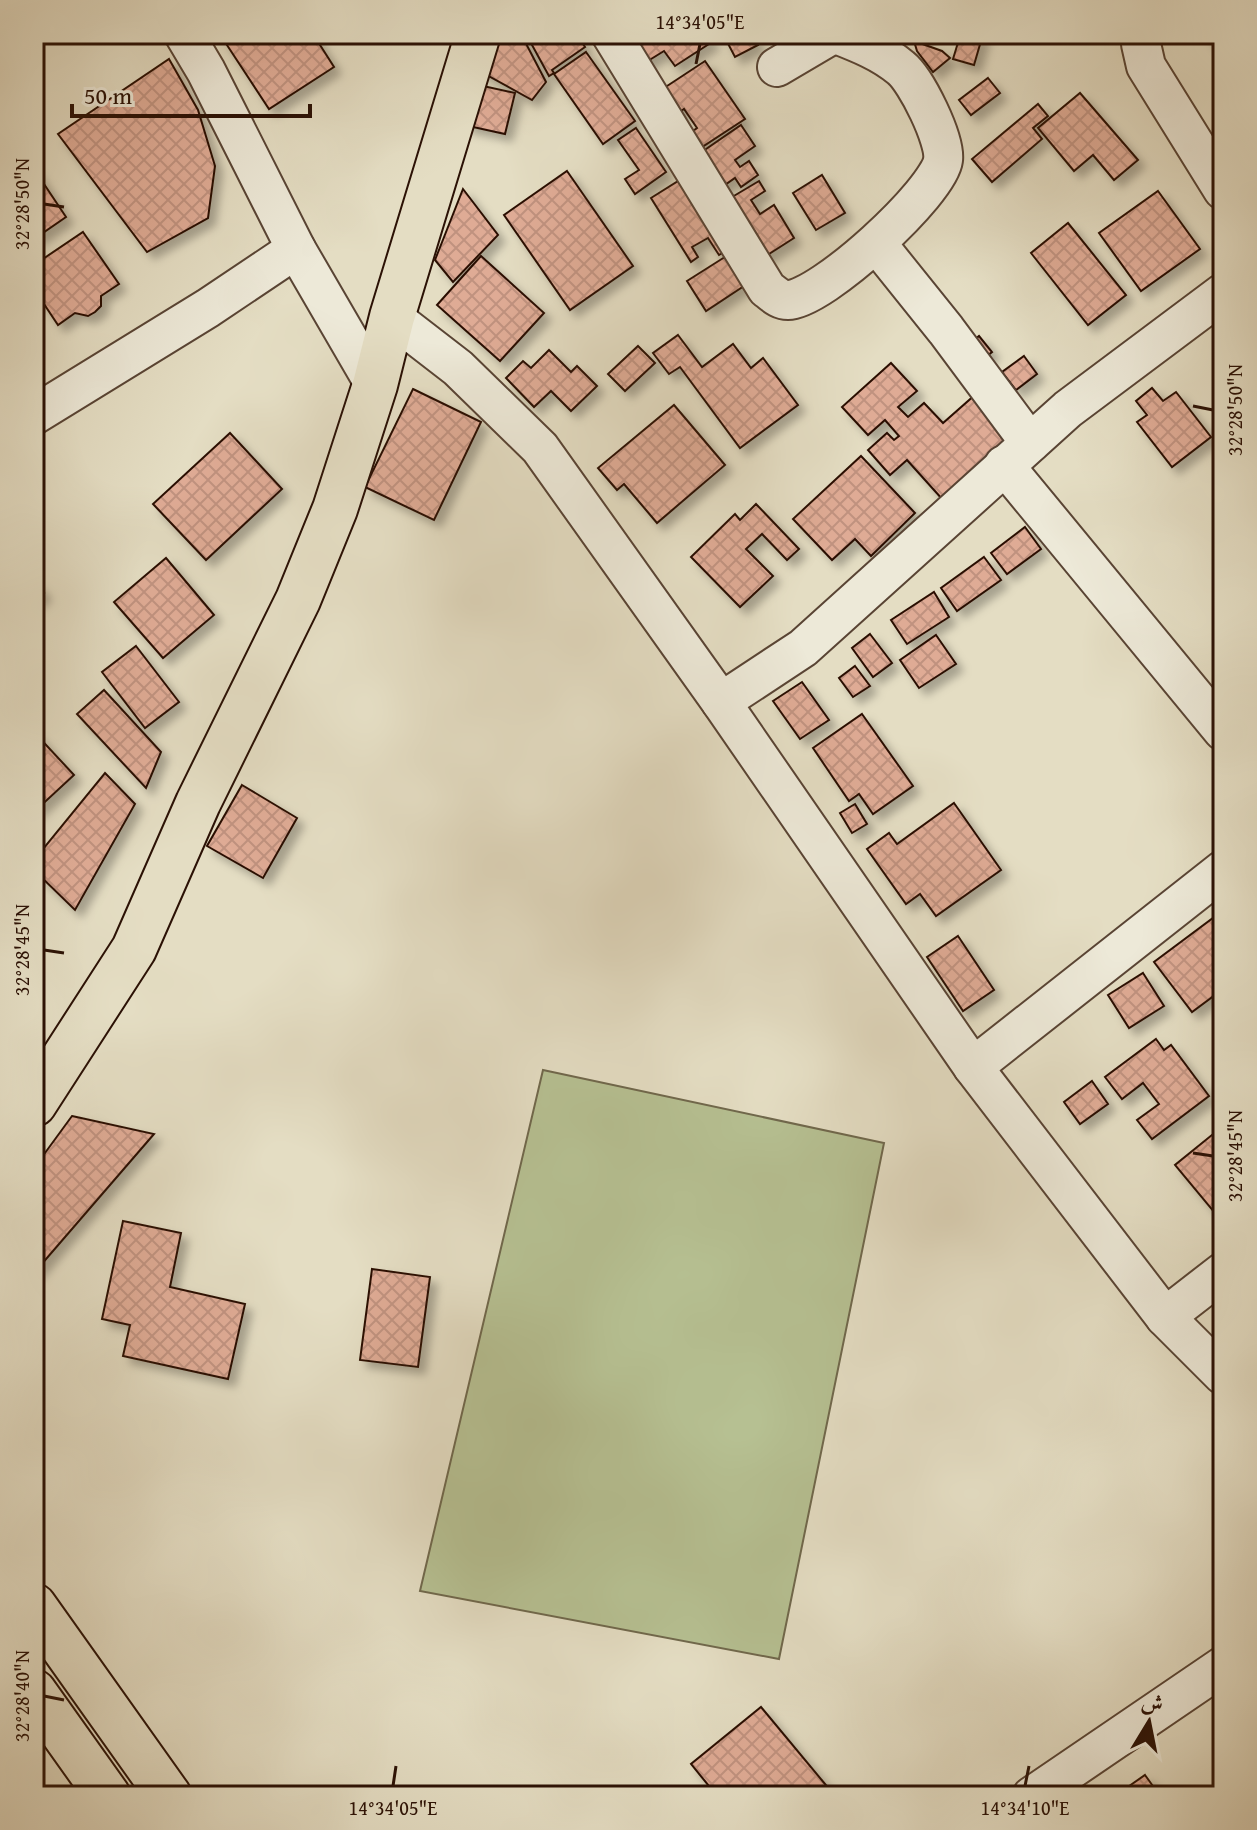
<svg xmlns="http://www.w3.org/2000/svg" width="1257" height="1830" viewBox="0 0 1257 1830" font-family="'Gentium Book Plus',Amiri,serif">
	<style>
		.pitch { fill: #b6c092; stroke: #70684c; stroke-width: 2 }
		.building { fill: url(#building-cross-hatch); stroke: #2b1105; stroke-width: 2; filter: url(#shadow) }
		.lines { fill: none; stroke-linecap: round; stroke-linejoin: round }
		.minor-casing { stroke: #594434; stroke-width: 42 }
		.major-casing { stroke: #2b1105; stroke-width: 48 }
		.minor { stroke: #ede9d8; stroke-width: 38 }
		.major { stroke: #e4ddc3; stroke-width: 44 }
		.ticks { fill: none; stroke: #2b1105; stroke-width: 3 }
		.neatline { fill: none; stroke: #2b1105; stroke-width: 3 }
		.ticks-label { font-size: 20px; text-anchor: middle; fill: #2b1105 }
	</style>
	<defs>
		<pattern id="building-cross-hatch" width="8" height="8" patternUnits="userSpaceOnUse" patternTransform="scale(2)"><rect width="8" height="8" fill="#dfab95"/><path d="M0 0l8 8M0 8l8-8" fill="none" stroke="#c0927f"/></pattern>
		<filter id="shadow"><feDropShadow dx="7" dy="7" stdDeviation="4" flood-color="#0004"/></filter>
	</defs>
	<rect width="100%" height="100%" fill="#e4ddc3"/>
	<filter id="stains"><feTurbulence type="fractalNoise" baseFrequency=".0025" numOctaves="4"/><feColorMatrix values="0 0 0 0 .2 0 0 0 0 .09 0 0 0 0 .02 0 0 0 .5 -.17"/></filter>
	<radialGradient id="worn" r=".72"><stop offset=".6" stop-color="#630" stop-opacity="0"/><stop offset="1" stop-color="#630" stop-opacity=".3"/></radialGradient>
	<path class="pitch" d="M543,1070l341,73 -105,516 -359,-68z"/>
	<g class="building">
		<path d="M223,34h90l21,33 -65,42 -48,-73z"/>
		<path d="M487,34h34l25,48 -14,18 -56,-31z"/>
		<path d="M526,34h50l9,13 -33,23 2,3 -5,3z"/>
		<path d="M623,34h83l6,8 -37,24 -11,-15 -21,13z"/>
		<path d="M723,34h29l6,11 -23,12z"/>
		<path d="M953,34h30l-9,31 -21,-6 7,-23z"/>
		<path d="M1204,34h19v15l-3,3z"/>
		<path d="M914,41l28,10 8,7 -17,14 -16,-21z"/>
		<path d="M586,52l49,69 -32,23 -49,-70z"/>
		<path d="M169,59l29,51 17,56 -7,52 -61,34 -89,-118z"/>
		<path d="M705,61l40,58 -46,30 -10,-15 8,-6 -13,-19 -13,9 -16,-24z"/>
		<path d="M988,78l12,15 -29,22 -12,-15z"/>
		<path d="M474,84l41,9 -10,41 -41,-9z"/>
		<path d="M1080,93l58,67 -24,20 -21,-25 -19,16 -36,-43z"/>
		<path d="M1038,104l10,12 -15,12 9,11 -50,43 -20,-23z"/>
		<path d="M741,125l14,21 -20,14 5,7 9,-6 9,14 -17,12 -6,-9 -16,11 -23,-33z"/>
		<path d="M636,128l30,44 -31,22 -10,-15 14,-9 -21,-30z"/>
		<path d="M34,169l32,48 -32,22z"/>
		<path d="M567,171l66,95 -63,44 -66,-95z"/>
		<path d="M691,173l45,72 -17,10 -11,-17 -16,9 6,10 -7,5 -40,-64z"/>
		<path d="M822,175l23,38 -29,17 -23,-37z"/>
		<path d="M759,181l6,10 -14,9 9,14 14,-9 20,33 -36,23 -36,-58z"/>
		<path d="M463,189l35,46 -45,47 -18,-22z"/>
		<path d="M1158,191l42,58 -59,42 -42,-58z"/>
		<path d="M1068,223l58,72 -38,30 -57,-72z"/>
		<path d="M83,232l36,52 -18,12v10l-6,6 -7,4 -13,-3 -17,12 -24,-36v-24z"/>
		<path d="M728,255l19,29 -41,27 -19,-30z"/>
		<path d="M481,256l63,57 -44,48 -63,-56z"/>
		<path d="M678,335l24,32 31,-23 18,24 12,-10 35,47 -58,43 -60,-81 -11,7 -16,-21z"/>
		<path d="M979,336l13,16 -15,12 -12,-16z"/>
		<path d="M638,346l17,17 -30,28 -17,-17z"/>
		<path d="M549,350l22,22 6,-6 20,20 -26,25 -20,-20 -17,16 -28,-29 17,-17 8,7z"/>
		<path d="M1024,356l13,18 -21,16 -14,-18z"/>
		<path d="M891,363l26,28 -19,16 10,10 16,-14 19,20 33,-29 39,42 -72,64 -36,-40 -17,15 -22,-25 19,-17 7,7 5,-4 -14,-16 -17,15 -26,-28z"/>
		<path d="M1152,388l11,13 13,-9 35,45 -39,30 -35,-45 10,-7 -11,-14z"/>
		<path d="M413,389l68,33 -47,98 -69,-33z"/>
		<path d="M674,405l51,60 -68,58 -33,-39 -7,6 -19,-22z"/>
		<path d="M230,433l52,56 -76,71 -53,-56z"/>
		<path d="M861,456l54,57 -44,43 -16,-17 -23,21 -39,-41z"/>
		<path d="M756,504l43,45 -12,11 -25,-26 -16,15 27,27 -33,31 -49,-50 44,-43 5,6z"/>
		<path d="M1025,527l16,22 -34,25 -16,-21z"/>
		<path d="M984,557l17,23 -44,31 -16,-23z"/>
		<path d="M166,558l48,57 -51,43 -49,-56z"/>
		<path d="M34,582l10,11 -10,9z"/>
		<path d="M934,592l15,25 -42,27 -16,-24z"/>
		<path d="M870,634l22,29 -19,14 -21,-29z"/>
		<path d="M936,635l20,29 -37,24 -19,-28z"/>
		<path d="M136,646l43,56 -34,26 -43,-56z"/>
		<path d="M855,666l15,20 -17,11 -14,-19z"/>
		<path d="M802,682l27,38 -29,19 -27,-38z"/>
		<path d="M104,690l57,62 -15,36 -69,-74z"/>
		<path d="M862,714l51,72 -40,28 -14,-20 -10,7 -36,-53z"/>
		<path d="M34,732l40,43 -40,37z"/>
		<path d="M105,773l30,31 -60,106 -41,-40v-10z"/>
		<path d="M242,785l55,33 -34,60 -56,-32z"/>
		<path d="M954,803l47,67 -65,46 -16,-22 -14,10 -39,-55 22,-16 8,11z"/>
		<path d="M855,804l12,20 -15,9 -12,-20z"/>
		<path d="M1217,915l6,8v66l-31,23 -38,-50z"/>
		<path d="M958,936l36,54 -31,21 -36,-54z"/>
		<path d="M1143,973l21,33 -35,22 -21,-33z"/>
		<path d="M1156,1039l8,11 7,-5 38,51 -57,43 -15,-19 22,-16 -16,-21 -21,16 -17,-22z"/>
		<path d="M1092,1081l16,23 -28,20 -16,-22z"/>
		<path d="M72,1116l82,18 -120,139v-105z"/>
		<path d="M1223,1126v89l-4,3 -44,-53z"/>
		<path d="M123,1221l58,12 -11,54 75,17 -17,75 -105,-23 7,-31 -28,-6z"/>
		<path d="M372,1269l58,8 -12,90 -58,-7z"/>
		<path d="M761,1707l69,83 -7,6h-106l-26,-32z"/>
		<path d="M1145,1775l15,21h-30l-5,-7z"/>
	</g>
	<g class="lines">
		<g class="minor-casing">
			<g id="minor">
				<path d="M184,34l22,37 90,178 79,136"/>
				<path d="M611,34l156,255c7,5 12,11 21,11 33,0 151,-108 155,-140 3,-20 -27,-80 -42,-92 -19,-16 -42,-25 -65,-34"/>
				<path d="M1142,34l-1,10 5,22 77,124"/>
				<path d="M777,67l56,-33"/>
				<path d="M877,244l69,86 84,113"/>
				<path d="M392,317l66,51 82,80 181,254 252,365 192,250 58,58"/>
				<path d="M34,415l174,-107 88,-59"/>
				<path d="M1004,465l219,266"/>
				<path d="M721,702l82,-54 265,-239 155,-116"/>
				<path d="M973,1067l250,-197"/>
				<path d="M1165,1317l58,-45"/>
				<path d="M1032,1796l191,-130"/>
			</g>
		</g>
		<g class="major-casing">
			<g id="major">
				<path d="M34,1104l100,-155 64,-146 100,-203 37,-91 40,-124 17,-68 86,-283"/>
				<path d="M34,1606l135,190"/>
				<path d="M34,1692l74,104"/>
			</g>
		</g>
		<use href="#minor" class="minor"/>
		<use href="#major" class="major"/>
	</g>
	<path class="ticks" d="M696,64l4,-20M44,204l20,3M1193,406l20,4M44,950l20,3M1193,1153l20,3M44,1696l20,4M393,1786l3,-20M1025,1786l4,-20"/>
	<rect width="1257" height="1830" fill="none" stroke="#e4ddc3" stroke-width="88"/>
	<g transform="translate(1149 1722) rotate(10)" stroke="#ede9d8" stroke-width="6" paint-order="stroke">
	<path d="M0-6L14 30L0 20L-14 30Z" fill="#2b1105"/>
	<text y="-12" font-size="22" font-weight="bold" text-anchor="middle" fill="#2b1105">ش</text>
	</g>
	<path d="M72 104v12h238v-12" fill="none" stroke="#2b1105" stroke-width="4"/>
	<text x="84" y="104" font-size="24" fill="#2b1105" stroke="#ede9d8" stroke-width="6" paint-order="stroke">50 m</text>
	<rect x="44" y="44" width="1169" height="1742" class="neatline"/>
	<g class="ticks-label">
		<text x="700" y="29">14°34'05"E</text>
		<text transform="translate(22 204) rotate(-90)" y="7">32°28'50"N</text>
		<text transform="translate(1235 410) rotate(-90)" y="7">32°28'50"N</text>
		<text transform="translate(22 950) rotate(-90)" y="7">32°28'45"N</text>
		<text transform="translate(1235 1156) rotate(-90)" y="7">32°28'45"N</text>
		<text transform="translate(22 1696) rotate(-90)" y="7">32°28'40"N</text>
		<text x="393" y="1815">14°34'05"E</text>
		<text x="1025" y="1815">14°34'10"E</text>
	</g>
	<rect width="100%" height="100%" filter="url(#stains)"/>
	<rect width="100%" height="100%" fill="url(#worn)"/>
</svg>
